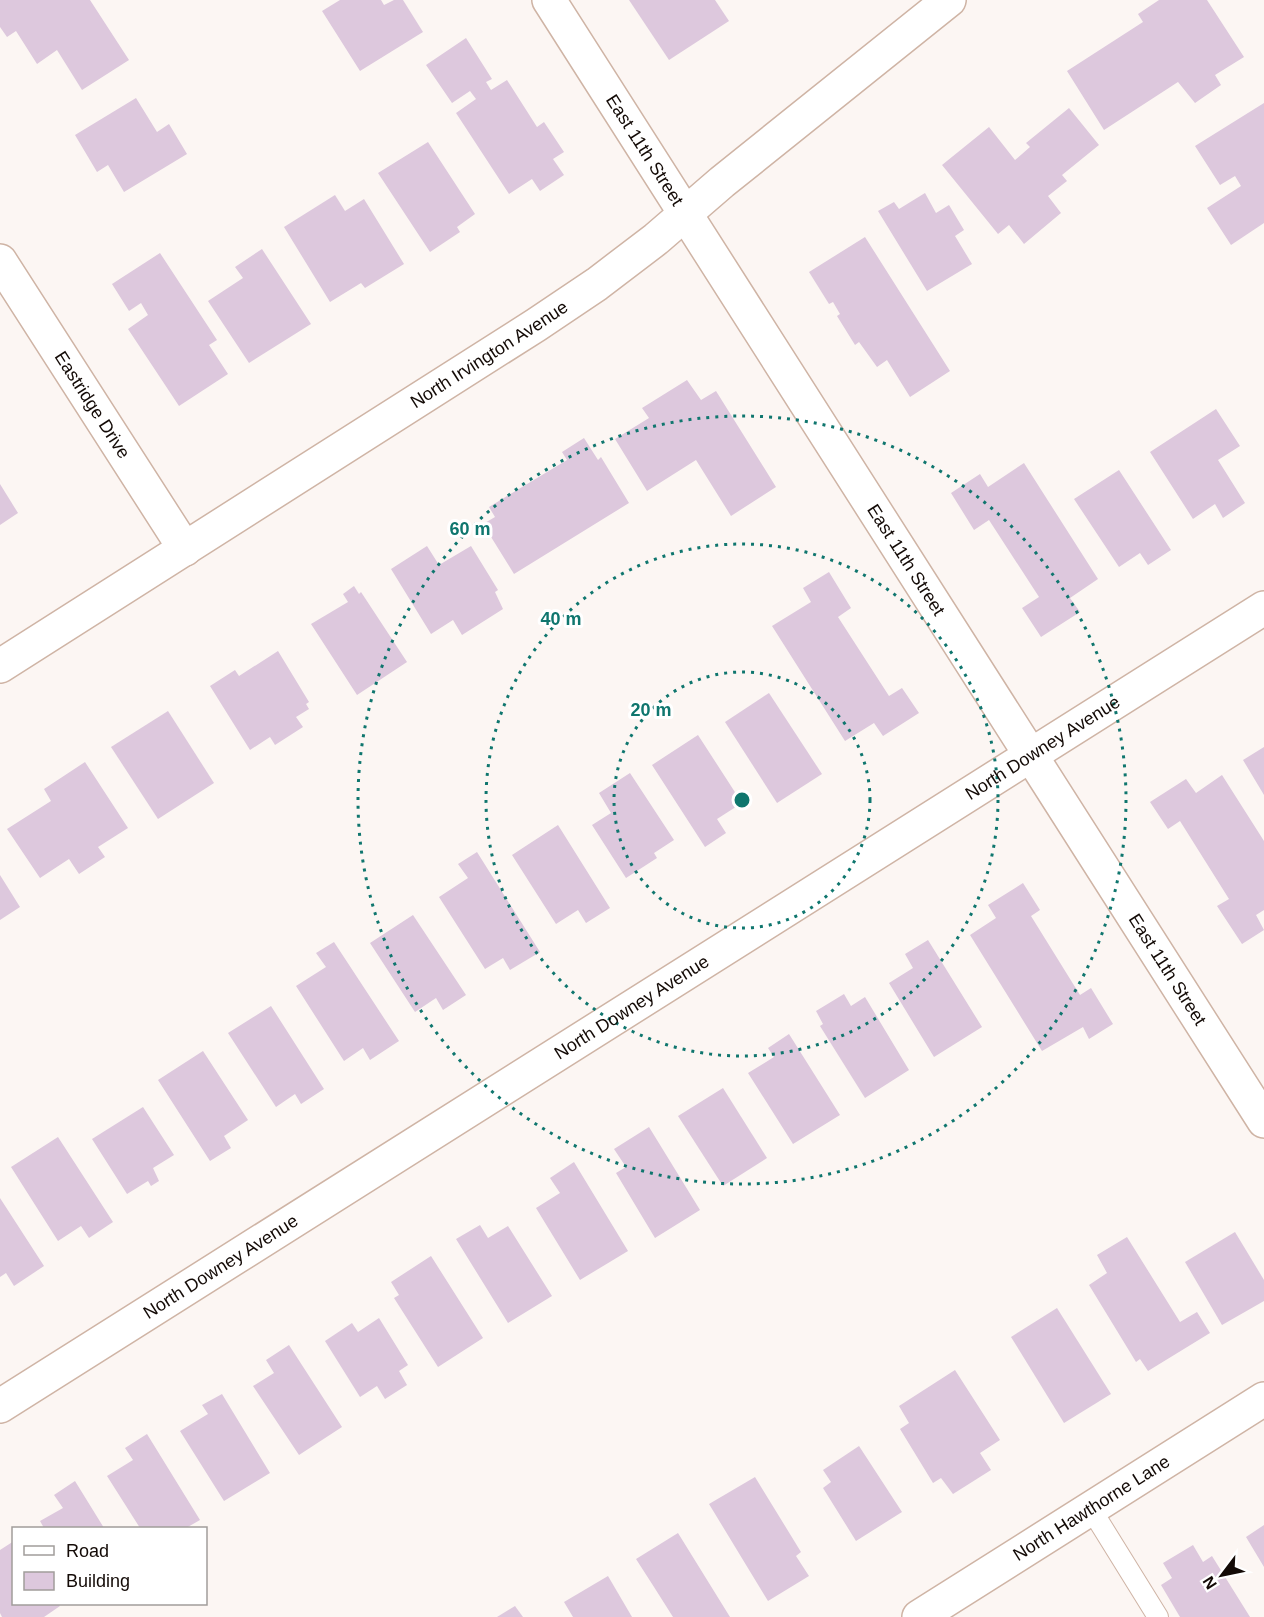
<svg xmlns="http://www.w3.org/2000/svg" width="1264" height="1617" viewBox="0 0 1264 1617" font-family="Arial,sans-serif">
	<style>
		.building { fill: #ddc8dd }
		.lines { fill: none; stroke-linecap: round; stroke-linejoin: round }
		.service-casing { stroke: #cfb4a5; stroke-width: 22 }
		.minor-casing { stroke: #cfb4a5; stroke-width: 36 }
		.service { stroke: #fff; stroke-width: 20 }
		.minor { stroke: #fff; stroke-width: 33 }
		.ring { fill: none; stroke: #0f766e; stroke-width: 3; stroke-dasharray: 3 6 }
		.labels { text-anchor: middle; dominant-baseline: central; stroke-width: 6; stroke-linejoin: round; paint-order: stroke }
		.street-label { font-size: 18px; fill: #130a06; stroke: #fff }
		.centre { fill: #0f766e; stroke: #fff; stroke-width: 3 }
		.ring-label { font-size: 18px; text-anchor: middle; font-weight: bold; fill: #0f766e; stroke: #fff; stroke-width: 6; stroke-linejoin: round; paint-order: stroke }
	</style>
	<rect width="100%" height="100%" fill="#fcf6f3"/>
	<g class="building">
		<path d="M0,0h90l39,60 -47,30 -25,-40 -20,14 -21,-33 -9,6 -7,-10z"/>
		<path d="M340,0h41l3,5 10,-5h9l20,32 -63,39 -38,-60z"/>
		<path d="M629,0h86l14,21 -60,39z"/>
		<path d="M1159,0h48l37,57 -29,18 6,10 -26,18 -17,-21 -74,48 -37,-59 76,-49 -5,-8z"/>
		<path d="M466,38l26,41 -6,3 5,8 16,-10 30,47 7,-5 20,30 -11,7 11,16 -24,16 -8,-12 -23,15 -53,-81 20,-14 -6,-8 -18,12 -26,-38z"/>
		<path d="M136,98l21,34 12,-8 18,30 -63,38 -16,-27 -11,7 -22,-37z"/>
		<path d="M1264,103v120l-33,22 -24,-37 34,-22 -6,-10 -15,9 -25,-39z"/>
		<path d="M1069,108l30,37 -37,30 5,6 -19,15 13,17 -37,31 -15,-19 -11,9 -56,-69 47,-38 26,33 15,-13 -4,-4z"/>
		<path d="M428,142l47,72 -18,13 3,5 -30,20 -52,-79z"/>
		<path d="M925,193l11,20 13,-8 15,25 -9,6 17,28 -45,27 -49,-80 16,-9 5,7z"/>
		<path d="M335,195l10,16 19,-12 40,65 -39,24 -4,-5 -31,19 -46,-75z"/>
		<path d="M865,237l85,134 -40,26 -23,-37 -10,7 -18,-25 -4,3 -18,-29 3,-2 -7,-12 -4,2 -20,-32z"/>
		<path d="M262,249l49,75 -62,39 -41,-62 35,-23 -8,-11z"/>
		<path d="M160,253l57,87 -8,5 19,29 -49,32 -51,-77 20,-14 -7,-12 -12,8 -17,-27z"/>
		<path d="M687,380l14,20 15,-9 60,96 -45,29 -35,-56 -49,31 -32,-52 34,-21 -7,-10z"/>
		<path d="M1216,409l24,37 -22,14 27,43 -22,15 -8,-14 -22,15 -43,-67z"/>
		<path d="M584,438l14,22 3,-3 28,46 -115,71 -31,-50 12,-7 -6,-10 78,-47 -5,-8z"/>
		<path d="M1024,463l74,116 -28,19 10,14 -39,25 -19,-29 17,-11 -50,-77 -15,10 -23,-37 29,-19 8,13z"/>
		<path d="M1119,470l52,80 -23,15 -8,-12 -21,14 -45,-68z"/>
		<path d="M0,484l18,29 -18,12z"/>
		<path d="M427,546l12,19 32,-19 27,44 -3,2 8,17 -41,26 -9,-15 -22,14 -40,-65z"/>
		<path d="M829,572l22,36 -13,9 51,79 13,-8 17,25 -36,23 -9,-13 -29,18 -73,-115 39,-24 -8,-14z"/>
		<path d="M354,586l5,8 2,-2 46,70 -50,33 -46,-71 37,-22 -5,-8z"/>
		<path d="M278,651l31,51 -3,2 3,5 -13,8 7,10 -28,18 -5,-8 -20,13 -40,-64 25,-16 4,6z"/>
		<path d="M769,693l53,81 -45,29 -52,-81z"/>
		<path d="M168,711l46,72 -56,36 -47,-72z"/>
		<path d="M698,735l44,68 -25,16 9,14 -21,14 -53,-82z"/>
		<path d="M1264,747v48l-21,-35z"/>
		<path d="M85,762l43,66 -30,19 7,10 -26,17 -10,-15 -29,19 -33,-49 44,-28 -7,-12z"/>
		<path d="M630,773l44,67 -20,13 3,5 -31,20 -34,-53 19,-12 -12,-20z"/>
		<path d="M1222,775l42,66v69l-8,5 8,15 -22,14 -25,-38 12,-7 -49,-78 -12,8 -18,-27 36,-23 10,14z"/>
		<path d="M558,825l52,83 -24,15 -8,-13 -22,14 -44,-69z"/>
		<path d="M477,852l63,100 -30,18 -7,-12 -18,11 -46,-72 29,-19 -10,-14z"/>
		<path d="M0,875l20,32 -20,13z"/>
		<path d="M1023,883l17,27 -9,6 49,79 11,-7 22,36 -24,15 -6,-12 -41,24 -72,-116 26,-17 -8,-13z"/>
		<path d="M413,915l53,80 -23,15 -7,-12 -21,14 -45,-69z"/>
		<path d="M928,940l54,87 -48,30 -45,-74 24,-15 -8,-14z"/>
		<path d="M334,942l65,99 -29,19 -7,-12 -19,13 -48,-75 30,-19 -10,-14z"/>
		<path d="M844,994l7,12 14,-9 44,73 -44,28 -45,-72 3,-2 -7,-13z"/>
		<path d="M271,1006l53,83 -23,15 -6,-10 -19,13 -48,-74z"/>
		<path d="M789,1034l51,81 -47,29 -45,-71 26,-16 -6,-9z"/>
		<path d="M203,1051l45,69 -24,16 7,12 -21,13 -52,-81z"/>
		<path d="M723,1088l44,70 -44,28 -45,-70z"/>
		<path d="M143,1107l31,48 -21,13 6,13 -8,5 -3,-5 -21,13 -35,-55z"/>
		<path d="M649,1127l51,83 -45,28 -39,-65 10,-6 -12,-18z"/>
		<path d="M58,1137l55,85 -24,16 -8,-12 -23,15 -47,-74z"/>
		<path d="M574,1162l54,89 -48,29 -44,-72 24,-15 -10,-15z"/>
		<path d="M0,1198l44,68 -30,20 -8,-13 -6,4z"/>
		<path d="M480,1225l8,13 20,-12 44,70 -44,27 -52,-84z"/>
		<path d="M1235,1232l29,48v21l-42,24 -37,-63z"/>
		<path d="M1127,1237l53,85 17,-10 13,21 -62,38 -8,-12 -4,3 -47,-77 18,-12 -10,-18z"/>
		<path d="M431,1256l52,82 -45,29 -44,-69 5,-3 -8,-13z"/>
		<path d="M1057,1308l54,86 -47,29 -53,-86z"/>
		<path d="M379,1318l29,47 -9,6 8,14 -22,14 -8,-13 -17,11 -35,-56 27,-18 6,9z"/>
		<path d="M289,1345l53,82 -43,28 -46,-69 21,-13 -8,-13z"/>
		<path d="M955,1370l45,70 -20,13 11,17 -38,24 -12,-16 -8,5 -33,-54 9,-6 -10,-17z"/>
		<path d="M222,1394l48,79 -46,28 -44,-70 28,-17 -6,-9z"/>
		<path d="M147,1434l53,86 -14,8h-46l-33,-52 26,-16 -8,-12z"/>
		<path d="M859,1446l43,66 -46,29 -33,-53 8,-6 -8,-12z"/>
		<path d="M755,1477l46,75 -5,4 13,20 -41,25 -59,-97z"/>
		<path d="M75,1481l29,47h-60l-4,-7 23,-13 -9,-13z"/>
		<path d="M1264,1525v42l-18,-30z"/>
		<path d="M678,1533l52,84h-57l-19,-30 -18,-28z"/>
		<path d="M14,1541v63h44l2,2 -16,11h-42l-2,-4v-63z"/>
		<path d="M1193,1545l10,17 9,-6 38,61h-70l-19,-32 11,-7 -9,-15z"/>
		<path d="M608,1576l24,41h-59l-9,-15z"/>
		<path d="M515,1606l8,11h-26z"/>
	</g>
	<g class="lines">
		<g class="service-casing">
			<path id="service" d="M1091,1509l67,108"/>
		</g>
		<g class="minor-casing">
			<g id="minor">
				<path id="s1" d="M549,0l715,1121"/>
				<path id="s2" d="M0,261l185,288"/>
				<path id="s3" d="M0,666l536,-341 61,-41 59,-45 66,-57 227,-182"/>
				<path id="s4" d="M0,1406l1264,-798"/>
				<path id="s5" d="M919,1617l345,-218"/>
			</g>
		</g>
		<use href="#service" class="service"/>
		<use href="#minor" class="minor"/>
	</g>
	<g class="ring">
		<circle cx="742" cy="800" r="128"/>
		<circle cx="742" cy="800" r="256"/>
		<circle cx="742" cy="800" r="384"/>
	</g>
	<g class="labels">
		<g class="street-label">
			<text stroke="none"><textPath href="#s1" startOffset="178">East 11th Street</textPath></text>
			<text stroke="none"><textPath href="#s3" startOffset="580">North Irvington Avenue</textPath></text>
			<text stroke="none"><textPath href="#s2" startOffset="171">Eastridge Drive</textPath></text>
			<text stroke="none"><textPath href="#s1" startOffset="664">East 11th Street</textPath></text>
			<text stroke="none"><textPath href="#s4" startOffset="1233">North Downey Avenue</textPath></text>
			<text stroke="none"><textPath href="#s1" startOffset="1150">East 11th Street</textPath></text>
			<text stroke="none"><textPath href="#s4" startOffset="747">North Downey Avenue</textPath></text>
			<text stroke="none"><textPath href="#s4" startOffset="261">North Downey Avenue</textPath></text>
			<text stroke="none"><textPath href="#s5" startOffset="204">North Hawthorne Lane</textPath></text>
		</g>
	</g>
	<circle cx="742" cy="800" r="9" class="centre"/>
	<g class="ring-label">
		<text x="470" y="535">60 m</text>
		<text x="561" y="625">40 m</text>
		<text x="651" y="716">20 m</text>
	</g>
	<rect x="12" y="1527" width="195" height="78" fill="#ffffff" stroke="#a19d9b" stroke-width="1.5"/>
	<rect x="24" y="1546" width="30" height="9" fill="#ffffff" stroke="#a19d9b" stroke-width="1.5"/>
	<text x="66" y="1557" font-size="18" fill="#130a06">Road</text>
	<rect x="24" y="1572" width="30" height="18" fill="#ddc8dd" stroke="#a19d9b" stroke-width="1.5"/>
	<text x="66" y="1587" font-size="18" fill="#130a06">Building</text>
	<g transform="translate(1222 1575) rotate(238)" stroke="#ffffff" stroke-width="4.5" paint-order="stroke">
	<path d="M0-4.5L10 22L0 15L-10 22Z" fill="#130a06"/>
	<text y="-9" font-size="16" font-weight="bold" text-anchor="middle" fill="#130a06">N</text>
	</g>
</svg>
